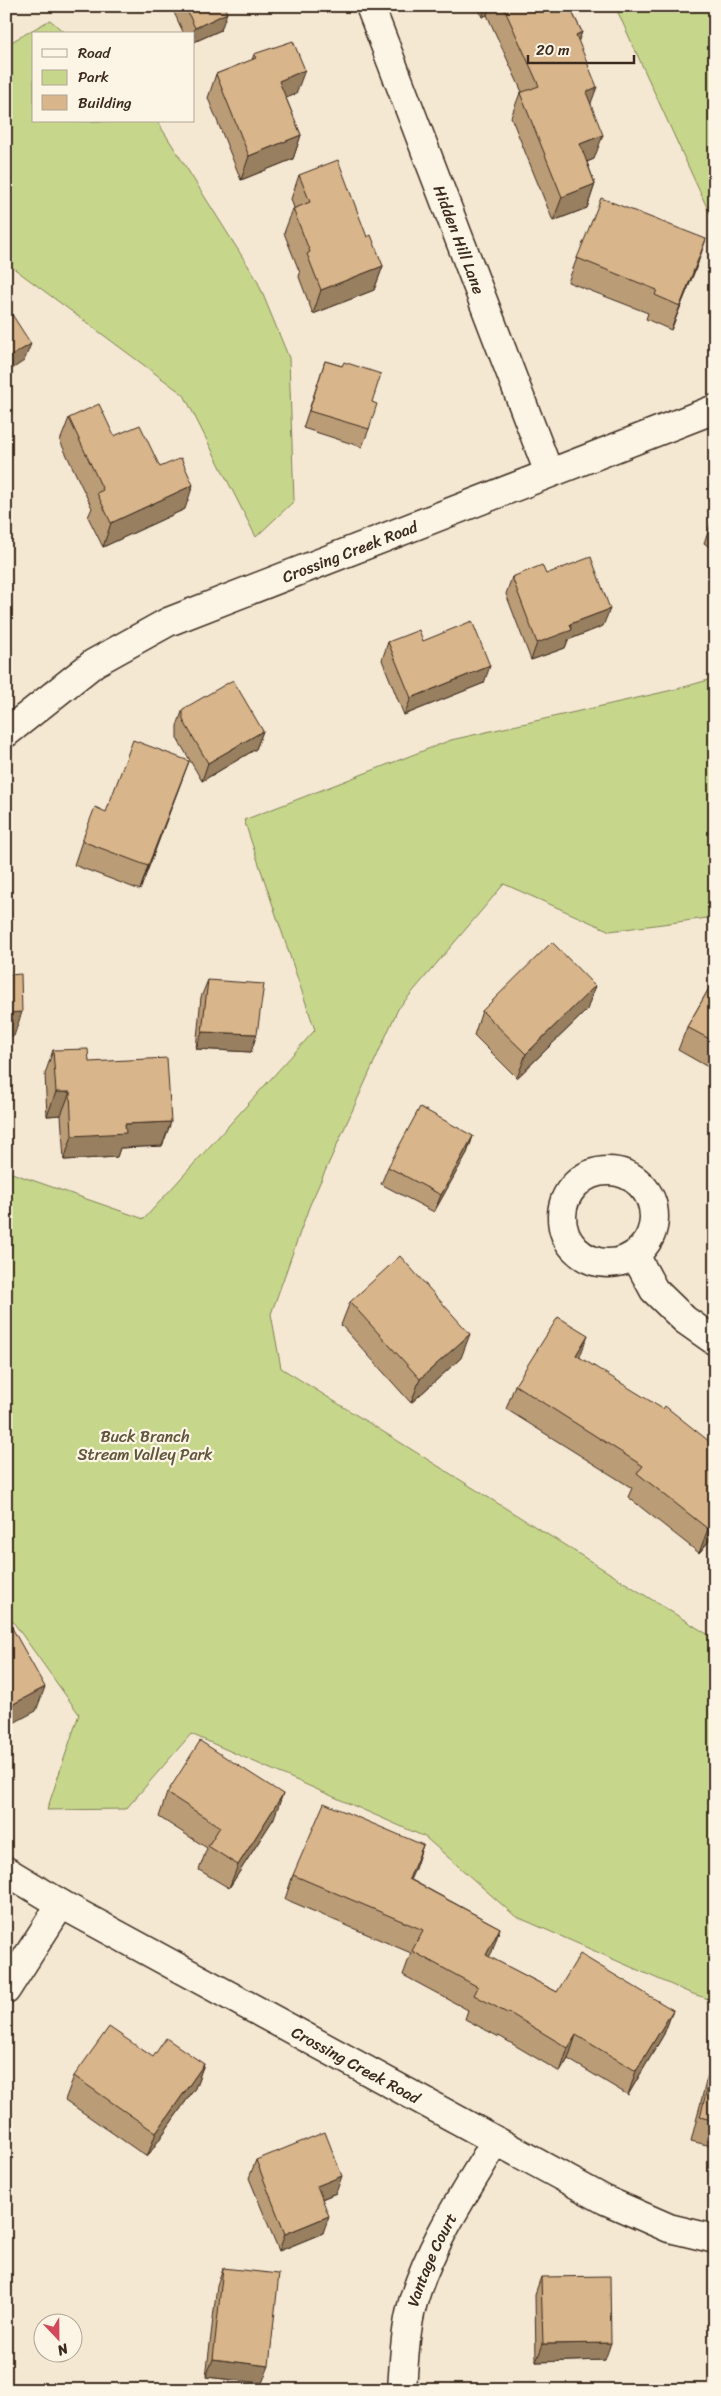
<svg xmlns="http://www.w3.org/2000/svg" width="721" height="2396" viewBox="0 0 721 2396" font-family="Sriracha,sans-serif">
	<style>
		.green { fill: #c6d78c; stroke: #808055 }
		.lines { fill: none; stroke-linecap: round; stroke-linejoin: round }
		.minor-casing { stroke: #3b2a1e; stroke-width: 31 }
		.minor { stroke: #fcf5e5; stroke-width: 28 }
		.wall { fill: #ba9c77; stroke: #3b2a1e }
		.shaded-wall { fill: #977f61; stroke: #3b2a1e }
		.building { fill: #d8b58a; stroke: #3b2a1e }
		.labels { text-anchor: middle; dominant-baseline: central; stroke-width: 4.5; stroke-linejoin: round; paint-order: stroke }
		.street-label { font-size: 16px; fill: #3b2a1e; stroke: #fcf5e5 }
		.park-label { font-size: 16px; fill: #5e553a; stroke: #fcf5e5 }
	</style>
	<rect width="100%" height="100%" fill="#f5e8d3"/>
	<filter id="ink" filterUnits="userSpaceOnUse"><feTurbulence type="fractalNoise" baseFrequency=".02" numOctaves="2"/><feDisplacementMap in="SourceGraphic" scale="10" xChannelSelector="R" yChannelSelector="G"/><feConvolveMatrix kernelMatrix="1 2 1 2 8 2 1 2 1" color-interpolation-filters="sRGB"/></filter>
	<g filter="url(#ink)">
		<g class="green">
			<path d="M615,6h100v219z"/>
			<path d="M50,20l16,14h-32v87h123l100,159 32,78 5,143 -38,36 -72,-142 -172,-128 -6,2v-224z"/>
			<path d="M715,678v239l-105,14 -106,-47 -106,125 -89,198 -38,107 10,54 434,271v362l-25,-8 -175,-77 -90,-79 -234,-103 -65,75 -79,1 32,-96 -73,-102v-441l138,48 171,-189 -71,-210 207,-80 226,-51z"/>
		</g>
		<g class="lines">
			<g class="minor-casing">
				<g id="minor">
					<path id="s1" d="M370,6l179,467"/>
					<path id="s2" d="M6,733l88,-70 74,-41 547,-213"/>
					<circle cx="608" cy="1217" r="46"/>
					<path d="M635,1255l19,35 31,30 30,21"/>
					<path id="s3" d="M6,1871l55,33 544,296 64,28 46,11"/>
					<path d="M6,1990l55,-86"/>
					<path id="s4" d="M402,2390c2,-29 3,-60 11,-88 17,-58 52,-109 82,-160"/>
				</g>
			</g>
			<use href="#minor" class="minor"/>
		</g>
		<g class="wall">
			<path d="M171,6h53l-3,24 -27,12v-8h-10z"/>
			<path d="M477,6h99l-3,8 9,18 -4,9 13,63 3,55 -7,3 8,22 -8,24 -34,13 -42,-104 9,-24 2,-1 -35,-77 -5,2z"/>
			<path d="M254,54l42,40 -10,4 15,37 -8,24 -52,21 -33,-82 8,-24 36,-14z"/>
			<path d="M299,175l68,62 16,29 -9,24 -61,24 -14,-37 1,-4 -16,-40 9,-24 1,-1 -3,-9z"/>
			<path d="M577,258l121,5 -27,67 -25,-11 2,-6 -80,-31z"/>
			<path d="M325,361l17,5 30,36 -3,27 -7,18 -59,-19z"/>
			<path d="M69,418l45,18 46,31 25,42 -82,38 -15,-30 4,-9 -32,-67z"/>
			<path d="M715,517v34l-11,-8 9,-24z"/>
			<path d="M546,574l57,52 -35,14 -3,8 -34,12 -25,-66 6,-17z"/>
			<path d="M423,641l61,42 -80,32 -22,-55 6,-18z"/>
			<path d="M183,709l80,22 -7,18 -54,32 -25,-43v-12z"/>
			<path d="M189,761l-49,129 -66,-25 8,-24 24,-29z"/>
			<path d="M715,978v93l-37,-21 9,-23z"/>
			<path d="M208,980l43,72 -55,-3 5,-52z"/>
			<path d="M587,1010l-70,68 -43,-43 8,-24z"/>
			<path d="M53,1050l36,12 82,60 -9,24 -42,2 -3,9 -53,3 -3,-45 -14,1 -2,-42z"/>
			<path d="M473,1136l-6,17 -33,59 -53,-28 7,-17z"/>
			<path d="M350,1302l111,56 -50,45 -70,-78z"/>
			<path d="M580,1357l135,177 -16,19 -71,-56 4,-9 -126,-79 9,-24z"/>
			<path d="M167,1793l107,25 -45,70 -30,-18 8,-22 -48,-31z"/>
			<path d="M423,1845l-13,34 90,49 -11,29 68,35 116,18 -9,24 -36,61 -60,-36 -8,13 -61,-36v1l-34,-18 3,-9 -65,-35 8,-22 -126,-54 8,-24z"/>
			<path d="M715,2051v96l-24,-6 21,-83z"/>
			<path d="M153,2057l51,7 -9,24 -48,69 -82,-57 9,-24z"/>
			<path d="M256,2160l80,33 -14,6 1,34 -44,18 -30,-73z"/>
			<path d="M223,2268l39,115 -56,-6 11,-92z"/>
			<path d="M541,2277l64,83 -69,2 -1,-68z"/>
		</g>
		<g class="shaded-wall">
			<path d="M486,6h4l-3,9 -5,2z"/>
			<path d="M565,6h11l-5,13z"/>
			<path d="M227,13l-6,17 -27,12v-8h-1l2,-6z"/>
			<path d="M582,32l-9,24 3,-21z"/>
			<path d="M305,70l-9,24 -25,10 8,-23z"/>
			<path d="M597,87l-9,24 -2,-19z"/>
			<path d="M301,135l-8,24 -52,21 8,-24z"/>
			<path d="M603,135l-9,24 -23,9 9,-24z"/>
			<path d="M595,184l-8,24 -34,13 9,-24z"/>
			<path d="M706,239l-8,24 -27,67 9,-24z"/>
			<path d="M383,266l-9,24 -61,24 8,-24z"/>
			<path d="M31,344l-7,17 -18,12v-14z"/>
			<path d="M193,485l-8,24 -82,38 8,-24z"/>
			<path d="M610,609l-7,17 -35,14 -3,8 -34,12 6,-17 33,-19z"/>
			<path d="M490,666l-6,17 -80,32 7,-17z"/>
			<path d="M263,731l-7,18 -54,32 6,-18z"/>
			<path d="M189,761l-9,24 -40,105 8,-24z"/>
			<path d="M595,986l-8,24 -70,68 9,-24z"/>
			<path d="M22,1012l-8,24 -8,1v-24z"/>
			<path d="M202,1032l55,2 -6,18 -55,-3z"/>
			<path d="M56,1092h14l-9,23 -14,1z"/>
			<path d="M171,1122l-9,24 -42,2 -3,9 -53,3 8,-24 53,-12z"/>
			<path d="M473,1136l-6,17 -33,59 7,-17z"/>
			<path d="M470,1334l-9,24 -50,45 9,-24z"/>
			<path d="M588,1335l-9,24 -3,-4z"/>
			<path d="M715,1521v13l-16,19 9,-24z"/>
			<path d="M45,1687l-9,24 -30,16v-19z"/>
			<path d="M283,1794l-9,24 -45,70 9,-23z"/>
			<path d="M423,1845l-8,24 -15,34 9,-24z"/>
			<path d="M500,1928l-8,24 -15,27 9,-24z"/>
			<path d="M673,2010l-9,24 -36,61 8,-24z"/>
			<path d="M576,2035l-8,24 -8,13 8,-24z"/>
			<path d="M204,2064l-9,24 -48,69 9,-24z"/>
			<path d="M342,2176l-6,17 -25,10 6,-17z"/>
			<path d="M329,2216l-6,17 -44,18 6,-17z"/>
			<path d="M611,2343l-6,17 -69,2 7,-18z"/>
			<path d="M213,2359l56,7 -7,17 -56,-6z"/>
		</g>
		<g class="building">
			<path d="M185,6h39l3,7 -32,15z"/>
			<path d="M503,6h66l13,26 -6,3 21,52 -11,5 17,43 -23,9 15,40 -33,13 -42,-104 19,-7z"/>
			<path d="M293,41l12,29 -26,11 22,54 -52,21 -33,-82 40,-16 -2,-4z"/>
			<path d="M338,160l29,77 4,-2 12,31 -62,24 -14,-36 3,-2 -17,-43 17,-7 -11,-27z"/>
			<path d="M601,198l105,41 -26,67 -25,-11 2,-5 -80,-32z"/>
			<path d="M6,305l25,39 -25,15z"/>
			<path d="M325,361l17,5 2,-4 37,12 -9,28 5,2 -8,25 -60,-18z"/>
			<path d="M99,404l15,32 26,-11 20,42 21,-9 12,27 -82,38 -14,-30 6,-3 -34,-72z"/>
			<path d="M591,557l19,52 -40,15 2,6 -35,13 -25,-66 30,-12 4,9z"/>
			<path d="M472,621l18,45 -79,32 -23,-56 31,-12 4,11z"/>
			<path d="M233,680l30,51 -55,32 -25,-43v-11z"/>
			<path d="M133,740l56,21 -41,105 -66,-25 13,-34 11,5z"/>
			<path d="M552,942l43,44 -69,68 -44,-43z"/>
			<path d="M6,950h2l1,25 12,-1 1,38 -16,1z"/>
			<path d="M715,978v64l-28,-15z"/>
			<path d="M208,980l56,4 -7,50 -55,-2z"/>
			<path d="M88,1049l1,13 78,-4 4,64 -46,2 1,9 -54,3 -2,-44h-14l-3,-42z"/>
			<path d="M420,1107l53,29 -32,59 -53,-28z"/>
			<path d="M400,1256l70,78 -50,45 -70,-77z"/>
			<path d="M558,1317l30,18 -12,20 87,54 2,-3 50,40v75l-7,8 -71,-56 6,-7 -128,-81z"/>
			<path d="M6,1617l39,70 -39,21z"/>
			<path d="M200,1741l83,53 -45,71 -30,-19 12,-19 -53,-34z"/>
			<path d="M324,1803l99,42 -14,34 91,49 -14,27 71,37 23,-38 93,56 -37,61 -60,-36 -8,13 -60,-36 -1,1 -33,-18 4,-8 -66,-36 11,-21 -130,-55z"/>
			<path d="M109,2027l44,30 13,-19 38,26 -48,69 -82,-57z"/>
			<path d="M715,2058v63l-15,-4z"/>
			<path d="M325,2132l17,44 -25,10 12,30 -44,18 -29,-74z"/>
			<path d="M223,2268l56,6 -10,92 -56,-7z"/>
			<path d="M610,2276l1,67 -68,1 -2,-67z"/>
		</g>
	</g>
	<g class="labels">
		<g class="street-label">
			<text stroke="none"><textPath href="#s1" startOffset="250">Hidden Hill Lane</textPath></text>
			<text stroke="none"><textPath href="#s2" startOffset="392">Crossing Creek Road</textPath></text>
			<text stroke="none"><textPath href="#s3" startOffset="400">Crossing Creek Road</textPath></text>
			<text stroke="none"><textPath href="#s4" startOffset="135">Vantage Court</textPath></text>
		</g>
		<g class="park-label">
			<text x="145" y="1436">Buck Branch<tspan x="145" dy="18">Stream Valley Park</tspan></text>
		</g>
	</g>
	<rect width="721" height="2396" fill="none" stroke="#fcf5e5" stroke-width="25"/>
	<rect x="12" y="12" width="696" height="2371" fill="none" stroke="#3b2a1e" stroke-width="2" filter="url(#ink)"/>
	<rect x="32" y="32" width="162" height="90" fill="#fcf5e5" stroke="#afa495"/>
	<rect x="42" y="49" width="25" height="8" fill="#fcf5e5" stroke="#afa495"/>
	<text x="78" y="58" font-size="15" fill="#3b2a1e">Road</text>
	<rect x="42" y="70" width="25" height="15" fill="#c6d78c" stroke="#afa495"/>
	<text x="78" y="82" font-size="15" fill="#3b2a1e">Park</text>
	<rect x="42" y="95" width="25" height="15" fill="#d8b58a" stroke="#afa495"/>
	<text x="78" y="108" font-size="15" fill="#3b2a1e">Building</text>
	<g transform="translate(58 2338) rotate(158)"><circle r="24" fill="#fcf5e5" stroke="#afa495"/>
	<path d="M0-4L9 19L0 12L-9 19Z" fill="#d1495b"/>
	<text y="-8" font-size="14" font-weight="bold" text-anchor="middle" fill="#3b2a1e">N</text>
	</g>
	<path d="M528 55v8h106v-8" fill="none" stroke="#3b2a1e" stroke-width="2.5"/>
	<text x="536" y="55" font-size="15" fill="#3b2a1e" stroke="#fcf5e5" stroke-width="4" paint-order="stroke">20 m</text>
</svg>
